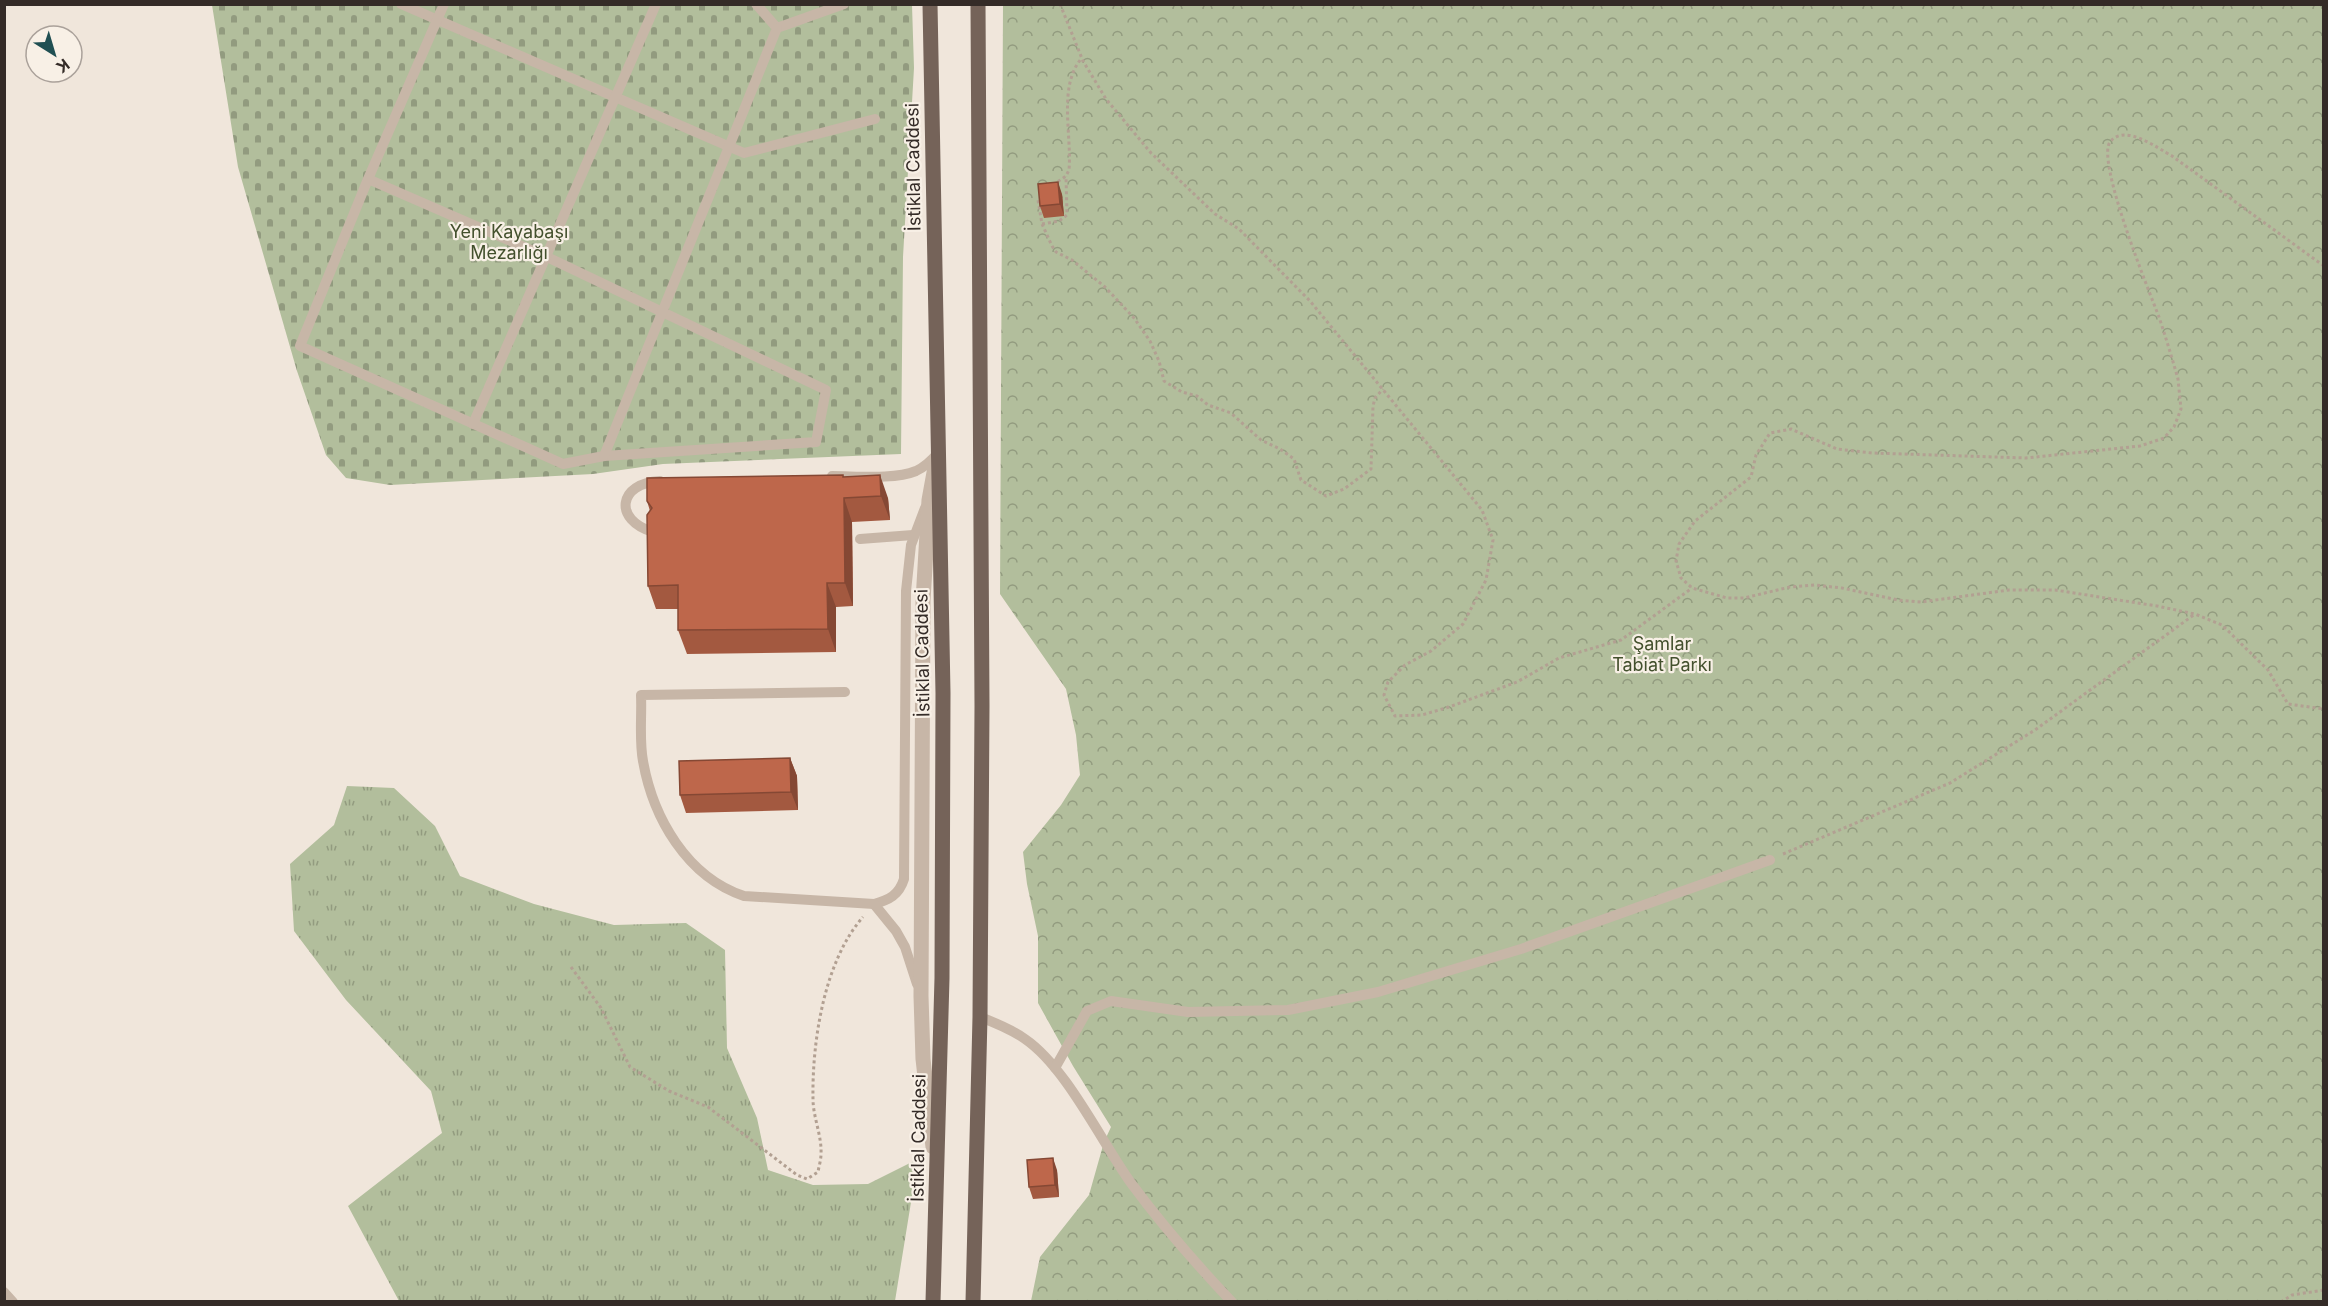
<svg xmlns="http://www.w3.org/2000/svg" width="2328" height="1306" viewBox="0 0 2328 1306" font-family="Inter,sans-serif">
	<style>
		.grass { fill: url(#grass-tufts) }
		.forest { fill: url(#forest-crowns) }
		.cemetery { fill: url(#cemetery-stones) }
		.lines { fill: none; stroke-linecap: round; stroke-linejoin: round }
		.path { stroke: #b2a092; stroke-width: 3; stroke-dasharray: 3 3; stroke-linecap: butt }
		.service { stroke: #c7b6a7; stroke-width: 10 }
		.minor { stroke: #c7b6a7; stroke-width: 15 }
		.primary { stroke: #756359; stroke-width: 15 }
		.wall { fill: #a35940 }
		.shaded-wall { fill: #854834 }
		.building { fill: #be674b; stroke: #854834; stroke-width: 1.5 }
		.labels { text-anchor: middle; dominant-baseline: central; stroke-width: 4.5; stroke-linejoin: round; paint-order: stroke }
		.street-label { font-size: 18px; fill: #342b27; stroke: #f8f0e6 }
		.park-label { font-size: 18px; fill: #43502d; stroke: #f8f0e6 }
	</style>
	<defs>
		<pattern id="grass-tufts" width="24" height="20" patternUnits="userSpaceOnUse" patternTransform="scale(1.5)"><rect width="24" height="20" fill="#b2be9c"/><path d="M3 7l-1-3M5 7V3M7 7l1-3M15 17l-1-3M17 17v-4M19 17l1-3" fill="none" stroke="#929b7f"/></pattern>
		<pattern id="forest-crowns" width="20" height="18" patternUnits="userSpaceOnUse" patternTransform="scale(1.5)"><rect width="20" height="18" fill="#b2be9c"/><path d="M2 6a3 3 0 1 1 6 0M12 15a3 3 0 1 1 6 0" fill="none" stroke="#929b7f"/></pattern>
		<pattern id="cemetery-stones" width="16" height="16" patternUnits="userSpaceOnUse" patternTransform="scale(1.5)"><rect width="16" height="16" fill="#b2be9c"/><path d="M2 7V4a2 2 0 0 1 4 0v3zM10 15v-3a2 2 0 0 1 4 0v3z" fill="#929b7f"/></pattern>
	</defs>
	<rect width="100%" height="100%" fill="#f0e6db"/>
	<path class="grass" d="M347,786l47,2 41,38 25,50 74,28 80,21 72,-2 39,27 2,98 30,70 11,52 45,15 55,-1 50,-25 -23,142h-496l-51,-95 94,-73 -11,-42 -85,-91 -52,-69 -4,-67 44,-39z"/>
	<path class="forest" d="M1003,5h1320v1296h-1292l9,-44 49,-62 15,-53 7,-15 -38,-61 -35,-63v-67l-11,-52 -4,-32 38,-47 19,-30 -4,-40 -10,-46 -66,-95z"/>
	<path class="cemetery" d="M212,5h700l2,63 -11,189 -2,197 -238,10 -70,10 -203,11 -44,-7 -20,-23 -29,-84 -59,-204z"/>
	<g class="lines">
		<g class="path">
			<path d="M1060,4l23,57 23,38 45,54 64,61 24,15 71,72 172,209 11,30 -7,40 -23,44 -32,27 -26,14 -17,17 -4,13 11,21 27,-1 27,-8 68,-25 42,-24 62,-18 71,-52"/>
			<path d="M1053,185l13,-9 3,-6c3,-35 -11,-83 12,-111"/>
			<path d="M1042,196l-4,4 4,24 10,22 4,6 16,8 33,27 29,31 16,23 9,20 5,20 18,11 15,4 11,9 23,8 30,27 19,9 14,10 7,21 25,16 18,-7 27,-20 2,-63 2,-8 8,-9"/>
			<path d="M1042,224l17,-3 8,-6 -1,-39"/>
			<path d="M2324,266l-152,-110c-15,-8 -47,-33 -62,-14 -14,19 39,149 49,175 7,21 13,41 19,62l3,30 -7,18 -10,11 -24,8 -114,12 -154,-5 -35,-4 -46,-20 -21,4 -14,22 -5,22 -56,44 -16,23 -3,17 5,17 11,10 35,10h17l46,-11 25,-2 27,3 56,12 23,2 88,-12h46l102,16 38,8 27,11 46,45 20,34 36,5"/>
			<path d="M1783,854l167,-71 85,-53 160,-116"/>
			<path d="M571,967l30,41 29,59 39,24 39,16 89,68 10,4 11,-7c1,-6 3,-12 3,-18 1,-18 -8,-37 -8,-55 -1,-57 11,-138 50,-182"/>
			<path d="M2281,1302l11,-7 32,-5"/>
		</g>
		<g class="service">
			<path d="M401,4l343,149 131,-34"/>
			<path d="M756,4l21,24 67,-24"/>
			<path d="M368,179l-68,167 263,118 41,-8 212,-14 10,-52 -279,-133 -179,-78 76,-175"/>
			<path d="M473,424l183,-420"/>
			<path d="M604,456l173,-428"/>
			<path d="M832,476c24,0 62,4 84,-5 9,-4 16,-11 22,-18"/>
			<path d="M653,532c-40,-12 -35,-49 7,-51"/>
			<path d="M860,539l53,-4"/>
			<path d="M845,692l-204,3c1,21 -2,45 2,66 10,57 44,116 101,135l130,8c15,-4 25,-9 30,-25l2,-288 5,-46 14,-37"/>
			<path d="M874,904l22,27 9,16 12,37"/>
			<path d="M980,1017c16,6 31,12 45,22 41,28 76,102 106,144 31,42 65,81 101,119"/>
			<path d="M1055,1068l32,-57 24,-10 77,11 100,-2 90,-18 143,-43 249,-89"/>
			<path d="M4,1292l9,10"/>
		</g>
		<path class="minor" d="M933,1147l-10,-88 -2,-63 2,-395 6,-101 6,-33"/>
		<g class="primary">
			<path d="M930,4l13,689 -1,285 -9,324"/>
			<path d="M973,1302l7,-285 2,-311 -4,-702"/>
		</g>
	</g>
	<g class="wall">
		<path d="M1062,194l2,22 -20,2 -4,-12z"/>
		<path d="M843,475l1,2 44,21 2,22 -38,2 1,84 -17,1v45l-149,2 -9,-24v-21h-22l-8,-23 2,-75 -3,-10z"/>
		<path d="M790,758l7,18 1,34 -112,3 -6,-18z"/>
		<path d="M1057,1170l2,27 -26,2 -4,-12z"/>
	</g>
	<g class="shaded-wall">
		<path d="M1058,182l4,12 2,22 -4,-12z"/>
		<path d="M880,475l8,23 2,22 -9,-24z"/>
		<path d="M844,498l8,24 1,84 -8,-23z"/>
		<path d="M827,583l9,24v45l-8,-23z"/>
		<path d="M790,758l7,18 1,34 -7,-18z"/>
		<path d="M1053,1158l4,12 2,27 -4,-12z"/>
	</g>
	<g class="building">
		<path d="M1058,182l2,22 -20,2 -2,-22z"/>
		<path d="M843,475v2l37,-2 1,21 -37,2 1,85h-18l1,46 -150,1v-45l-30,1 -1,-71 5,-7 -5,-7v-23z"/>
		<path d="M790,758l1,34 -111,3 -1,-34z"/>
		<path d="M1053,1158l2,27 -26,2 -2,-27z"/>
	</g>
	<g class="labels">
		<g class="street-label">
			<text transform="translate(913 167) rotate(-91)">İstiklal Caddesi</text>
			<text transform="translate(922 653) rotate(-91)">İstiklal Caddesi</text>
			<text transform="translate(918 1138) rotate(-89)">İstiklal Caddesi</text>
		</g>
		<g class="park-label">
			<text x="509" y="231">Yeni Kayabaşı<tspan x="509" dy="21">Mezarlığı</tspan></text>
			<text x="1662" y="643">Şamlar<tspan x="1662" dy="21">Tabiat Parkı</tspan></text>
		</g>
	</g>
	<rect width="2328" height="1306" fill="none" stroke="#342b27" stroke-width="12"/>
	<g transform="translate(54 54) rotate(143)"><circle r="28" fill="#f8f0e6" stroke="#aaa19a" stroke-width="1.5"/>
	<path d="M0-4.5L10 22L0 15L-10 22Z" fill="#204f52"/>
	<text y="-9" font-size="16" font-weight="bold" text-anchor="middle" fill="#342b27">K</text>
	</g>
</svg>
